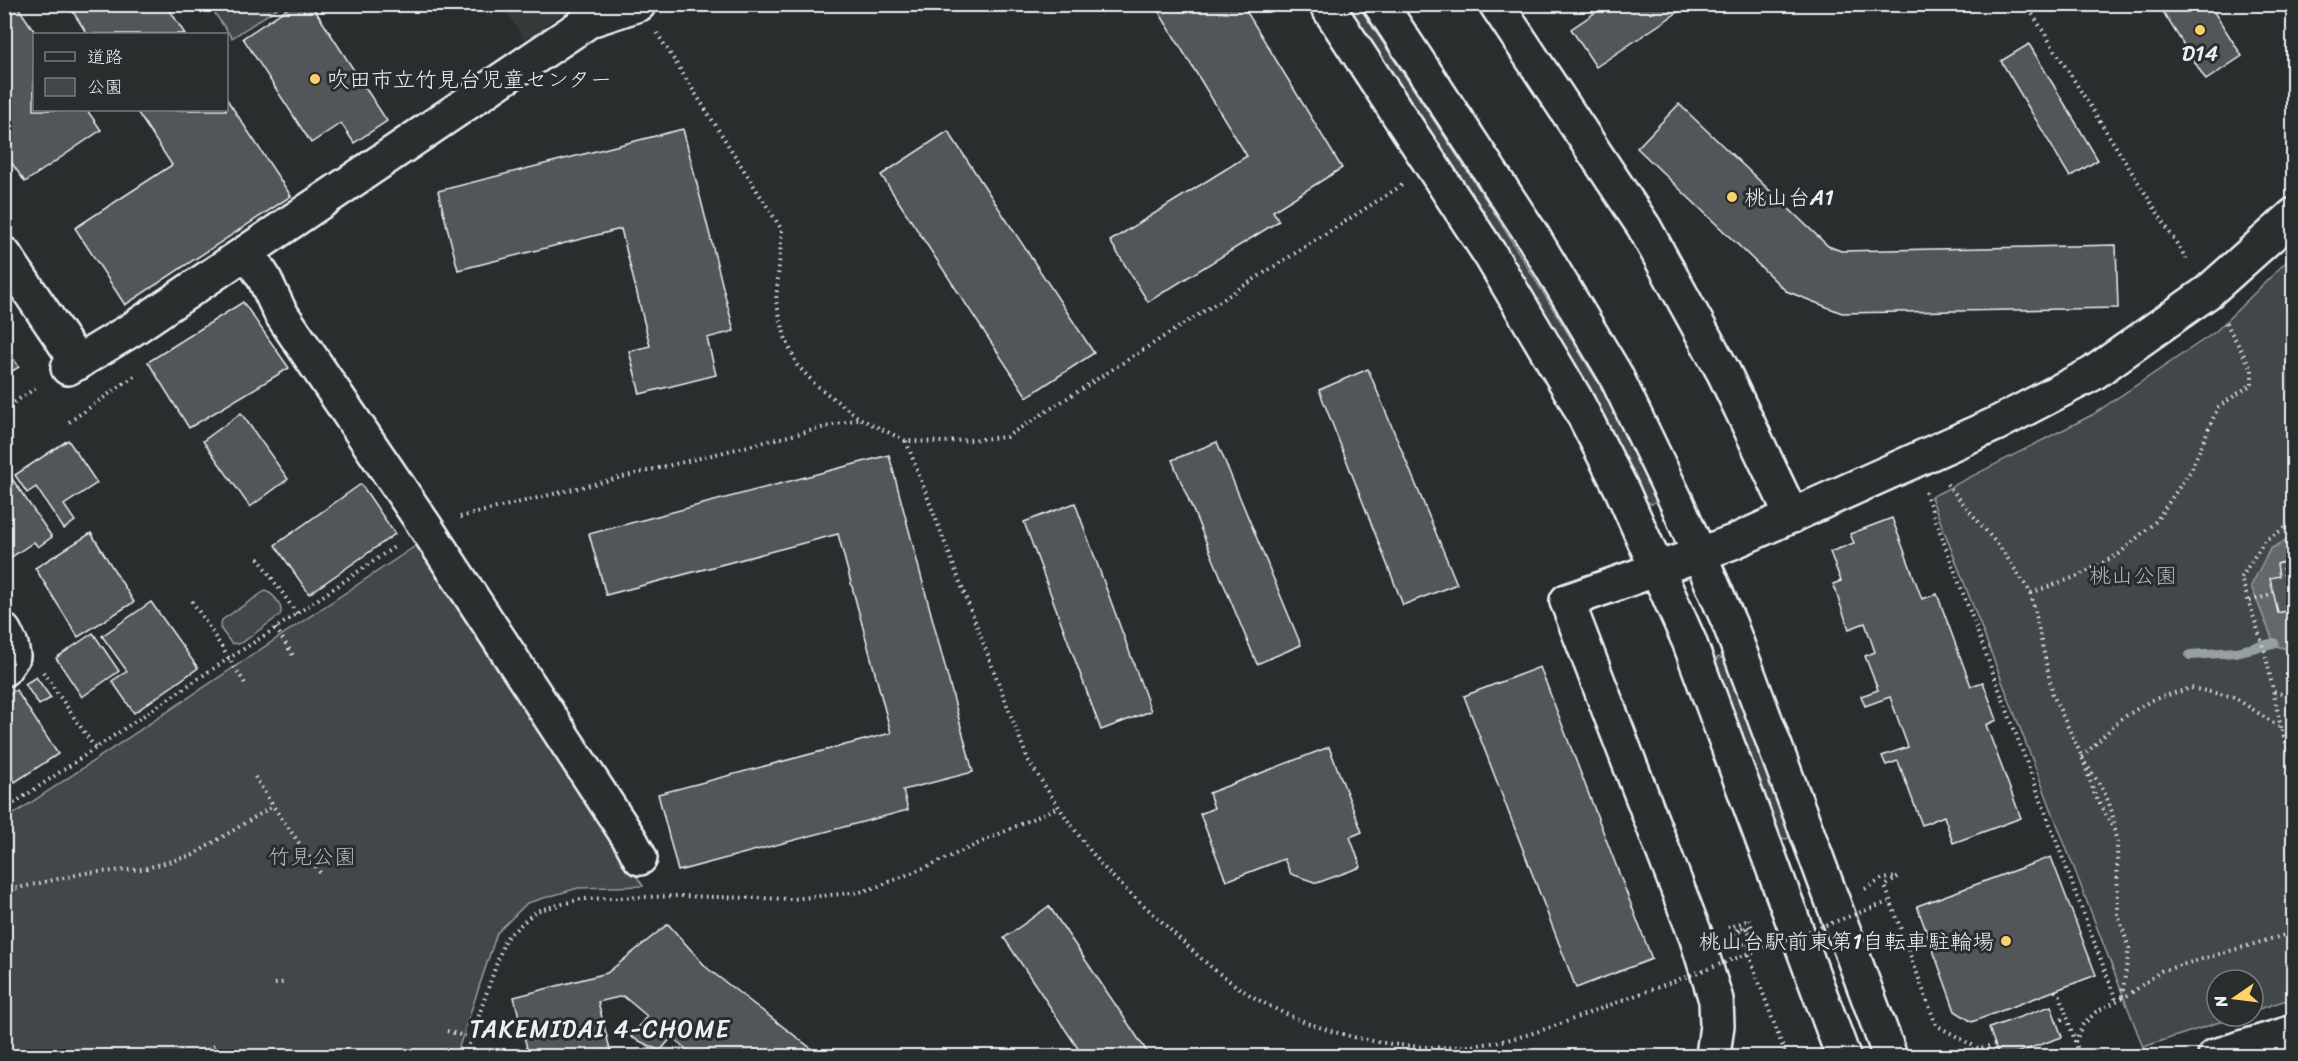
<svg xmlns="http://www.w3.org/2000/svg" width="2298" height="1061" viewBox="0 0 2298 1061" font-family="Sriracha,'Klee One',sans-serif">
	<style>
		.built { fill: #363a3b }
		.green { fill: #424648; stroke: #959ca0; stroke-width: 1.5 }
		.water { fill: #63686b; stroke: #989fa3; stroke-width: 1.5 }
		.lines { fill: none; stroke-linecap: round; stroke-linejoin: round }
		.stream { stroke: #989fa3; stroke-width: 10 }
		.building { fill: #535759; stroke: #e8f1f8; stroke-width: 1.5 }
		.minor-casing { stroke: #e8f1f8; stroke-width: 38 }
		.tertiary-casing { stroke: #e8f1f8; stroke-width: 38 }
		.trunk-casing { stroke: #e8f1f8; stroke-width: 38 }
		.path { stroke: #e8f1f8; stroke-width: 4; stroke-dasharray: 1.5 4.5; stroke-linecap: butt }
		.minor { stroke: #2a2d2e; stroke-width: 33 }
		.tertiary { stroke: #2a2d2e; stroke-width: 33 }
		.trunk { stroke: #2a2d2e; stroke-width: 33 }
		.path-bridge { stroke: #e8f1f8; stroke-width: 4; stroke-dasharray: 1.5 4.5; stroke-linecap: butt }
		.poi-dot { fill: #ffd166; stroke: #2a2d2e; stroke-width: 2 }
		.labels { text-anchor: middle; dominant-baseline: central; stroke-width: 6; stroke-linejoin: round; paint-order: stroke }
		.poi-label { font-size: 22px; fill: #e8f1f8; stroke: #2a2d2e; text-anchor: start }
		.park-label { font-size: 22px; fill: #aeb5ba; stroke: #2a2d2e }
		.neighbourhood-label { font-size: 24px; letter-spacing: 1.5px; fill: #e8f1f8; stroke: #2a2d2e }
	</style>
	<rect width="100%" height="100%" fill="#2a2d2e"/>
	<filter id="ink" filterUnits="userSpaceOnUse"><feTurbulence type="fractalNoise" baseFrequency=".0167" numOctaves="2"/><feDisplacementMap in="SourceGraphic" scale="12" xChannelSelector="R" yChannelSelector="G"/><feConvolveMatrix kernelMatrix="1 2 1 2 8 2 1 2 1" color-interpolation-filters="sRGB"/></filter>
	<g filter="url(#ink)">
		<path class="built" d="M501,5h75l-52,34z"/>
		<g class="green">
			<path d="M209,5h73l-50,33z"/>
			<path d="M1344,5h14l134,204 110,180 54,111 -4,4 -7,-3 -93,-176z"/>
			<path d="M2293,255v743l-40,13v-31h-36v36h21l-95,31 -212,-550 161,-82 123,-83z"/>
			<path d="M417,545l226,341 -65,2 -51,15 -30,30 -41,123h-451v-236z"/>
			<path d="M265,591c9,3 19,15 15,24l-37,27 -5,2 -7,-1 -11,-15 2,-8z"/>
			<path d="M1718,657l8,3 65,174 -4,5 -6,-1 -66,-175z"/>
		</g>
		<path class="water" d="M2293,537v114l-16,-5 -3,-3 -23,-57 19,-37z"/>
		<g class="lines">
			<path class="stream" d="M2190,655l46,-3 38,-9"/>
		</g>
		<g class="building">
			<path d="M4,4h12l20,30h-2v76h53l14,20 -76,52 -21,-30z"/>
			<path d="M68,4h98l19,30h-98z"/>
			<path d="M294,4h17l76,117 -33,22 -13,-20 -30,20 -68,-105z"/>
			<path d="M1154,4h88l100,164 -69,43 6,10 -131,81 -38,-61 137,-85z"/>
			<path d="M1608,4h82l-94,63 -25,-38z"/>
			<path d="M2158,4h51l33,52 -36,24z"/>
			<path d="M2029,44l69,116 -28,17 -69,-116z"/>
			<path d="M226,98l65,98 -166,109 -50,-77 97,-63 -36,-55h90z"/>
			<path d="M1679,104l149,142 13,5 275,-6 2,63 -276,5 -56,-22 -149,-143z"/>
			<path d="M683,129l51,202 -27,7 9,37 -76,19 -11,-43 21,-5 -29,-117 -163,41 -20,-79z"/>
			<path d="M948,131l146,222 -67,44 -146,-222z"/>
			<path d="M243,302l46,66 -100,60 -41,-66z"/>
			<path d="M4,345l15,22 -15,9z"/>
			<path d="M1368,369l89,215 -54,21 -84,-215z"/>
			<path d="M241,413l47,66 -38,28 -47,-66z"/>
			<path d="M68,440l29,43 -33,22 11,16 -11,8 -28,-42 -9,6 -12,-18z"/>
			<path d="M1217,442l84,203 -44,19 -85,-204z"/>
			<path d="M889,455l84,317 -70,18 5,20 -230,61 -20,-77 233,-61 -53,-199 -232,61 -17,-61z"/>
			<path d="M4,467l48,70 -14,10 -4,-5 -30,20z"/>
			<path d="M361,484l34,50 -86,60 -34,-49z"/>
			<path d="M1075,503l76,208 -50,19 -77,-208z"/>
			<path d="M1892,518l30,81 15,-5 34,92 12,-4 14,38 -11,5 35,93 -68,25 -9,-27 -22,9 -24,-64 -12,4 -4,-9 26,-9 -18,-50 -25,9 -4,-10 17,-6 -13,-34 10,-4 -10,-29 -16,6 -16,-45 8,-3 -11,-29 24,-9 -4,-9z"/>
			<path d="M91,533l43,69 -56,35 -43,-69z"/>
			<path d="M2289,560l5,11v41l-1,-3 -15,4 -8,-35 9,-2 -2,-12z"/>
			<path d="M151,602l47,66 -64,45 -22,-32 15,-10 -25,-35z"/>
			<path d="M93,633l26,38 -37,26 -26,-39z"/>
			<path d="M1540,667l112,292 -76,29 -112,-292z"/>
			<path d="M36,677l15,21 -12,7 -14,-21z"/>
			<path d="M16,690l42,64 -43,28 -11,-17v-67z"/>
			<path d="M1329,747l33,85 -12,5 11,30 -44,16 -26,-9 -7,-15 -58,22 -26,-67 14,-6 -5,-15z"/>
			<path d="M2051,857l45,118 -124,47 -17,-11 -38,-105z"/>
			<path d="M1049,906l101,150h-67l-79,-118z"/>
			<path d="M668,924l39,44 114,88h-127l-22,-19 -12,14 -29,-14 16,-21 -24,-20 -25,6 13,51 -16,3h-66l-15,-59 93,-24z"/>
			<path d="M2051,1006l11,31 -51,18v1h-12l-10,-28z"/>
		</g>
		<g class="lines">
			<g class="minor-casing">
				<g id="minor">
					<path d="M1496,4l148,223 80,146 68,143"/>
					<path d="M247,252l17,26 16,34 145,214 206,315 9,17"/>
					<path d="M4,254l74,109"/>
					<path d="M68,368l63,-38 459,-310 49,-16"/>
					<path d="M1567,601l133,-47"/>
					<path d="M4,631l7,14 2,11 -9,13"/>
				</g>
			</g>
			<g class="tertiary-casing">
				<g id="tertiary">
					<path d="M1326,4l165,252 84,142 46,90 68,153 154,415"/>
					<path d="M1380,4l152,231 83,139 62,129 53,122 160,431"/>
					<path d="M1700,554l33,-12 263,-118 96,-50 116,-82 86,-77"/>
					<path d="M1567,601l130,338 19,61 1,25 -4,31"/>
				</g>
			</g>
			<g class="trunk-casing">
				<path id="trunk" d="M2215,1056l79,-24"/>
			</g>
			<g class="path">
				<path d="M2026,4l163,259"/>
				<path d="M657,33l125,197 -6,71 9,36 12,28 19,20 43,33 47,23 37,1 63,-5 398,-253"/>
				<path d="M4,409l35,-23"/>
				<path d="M69,422l67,-47"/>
				<path d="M906,441l122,319c23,36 46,71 73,104 16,19 37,36 56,53 23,22 45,44 71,63 66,49 158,73 239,66 55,-4 105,-27 156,-46"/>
				<path d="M1947,484l55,66 29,43 22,102 29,62 13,38 19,35 3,12 1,73 11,33 -7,49"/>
				<path d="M1925,492l191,508"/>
				<path d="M460,517l398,-98"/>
				<path d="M258,558l39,56"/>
				<path d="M2282,562l3,15"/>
				<path d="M2031,593l47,-17 41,-22 37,-33 35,-51 27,-63 34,-23v-14l-27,-49"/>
				<path d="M192,601l54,84"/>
				<path d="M2250,601l24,-7"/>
				<path d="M276,628l18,29"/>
				<path d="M43,672l52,76"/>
				<path d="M2274,692l20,5"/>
				<path d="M2281,728l-16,-76 -24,-74 24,-38 29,-17"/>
				<path d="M2082,757l39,-38 31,-19 39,-12 43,9 47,31 13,39"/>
				<path d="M2085,763c14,20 27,37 29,63"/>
				<path d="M255,777l18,29 48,68"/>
				<path d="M4,810l204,-138 68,-44 121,-83"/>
				<path d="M1898,877l-13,9 51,139 43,24 16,-5"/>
				<path d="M1865,889l17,-10 15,-2"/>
				<path d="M4,891l81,-18 58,-4 50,-14 80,-49"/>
				<path d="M1728,928l21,-8"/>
				<path d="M1733,935l5,-7 9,-1c5,4 6,8 5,15l-14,3 -4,-5 1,-6 11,-6 5,7c-1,7 -1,13 -2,20l37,101"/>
				<path d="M1736,944l9,3 8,-4 2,-7 -6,-17"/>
				<path d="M275,984l11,-2"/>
				<path d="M2055,991l5,5 20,60"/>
				<path d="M2056,1022l11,-5"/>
				<path d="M447,1031l24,7"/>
				<path d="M2075,1042l8,-17 13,-13 34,-18 31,-23 127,-37 6,-18"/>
				<path d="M198,1056l18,-11"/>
				<path d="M465,1056l40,-117 31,-28 45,-12 97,-3 114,3 68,-7 17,-5 61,-25 120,-55"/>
				<path d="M1976,1056l3,-7"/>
			</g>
			<use href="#minor" class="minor"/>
			<use href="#tertiary" class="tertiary"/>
			<use href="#trunk" class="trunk"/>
			<path class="path-bridge" d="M1623,1000l268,-99"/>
		</g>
	</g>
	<g class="poi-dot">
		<circle cx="2200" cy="30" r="6"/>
		<circle cx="315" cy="79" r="6"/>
		<circle cx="1732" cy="197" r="6"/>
		<circle cx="2006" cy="941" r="6"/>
	</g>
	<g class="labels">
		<g class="poi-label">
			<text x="2200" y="53" text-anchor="middle">D14</text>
			<text x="327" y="79">吹田市立竹見台児童センター</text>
			<text x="1744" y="197">桃山台A1</text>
			<text x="1994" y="941" text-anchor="end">桃山台駅前東第1自転車駐輪場</text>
		</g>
		<g class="park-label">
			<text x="2133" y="575">桃山公園</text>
			<text x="312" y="856">竹見公園</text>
		</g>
		<g class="neighbourhood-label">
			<text x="600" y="1029">TAKEMIDAI 4-CHOME</text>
		</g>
	</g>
	<rect width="2298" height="1061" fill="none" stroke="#2a2d2e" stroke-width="24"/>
	<rect x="12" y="12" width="2274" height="1037" fill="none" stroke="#e8f1f8" stroke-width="2" filter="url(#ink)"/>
	<rect x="33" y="33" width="195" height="78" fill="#2a2d2e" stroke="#767b7f" stroke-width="1.5"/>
	<rect x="45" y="52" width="30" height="9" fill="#2a2d2e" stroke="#767b7f" stroke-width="1.5"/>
	<text x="87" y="63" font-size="18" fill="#e8f1f8">道路</text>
	<rect x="45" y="78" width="30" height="18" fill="#424648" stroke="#767b7f" stroke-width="1.5"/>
	<text x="87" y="93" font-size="18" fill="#e8f1f8">公園</text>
	<g transform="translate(2235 998) rotate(256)"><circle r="28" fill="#2a2d2e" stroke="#767b7f" stroke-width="1.5"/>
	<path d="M0-4.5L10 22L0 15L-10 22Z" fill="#ffd166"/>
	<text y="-9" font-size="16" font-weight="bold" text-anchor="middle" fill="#e8f1f8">N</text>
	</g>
</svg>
